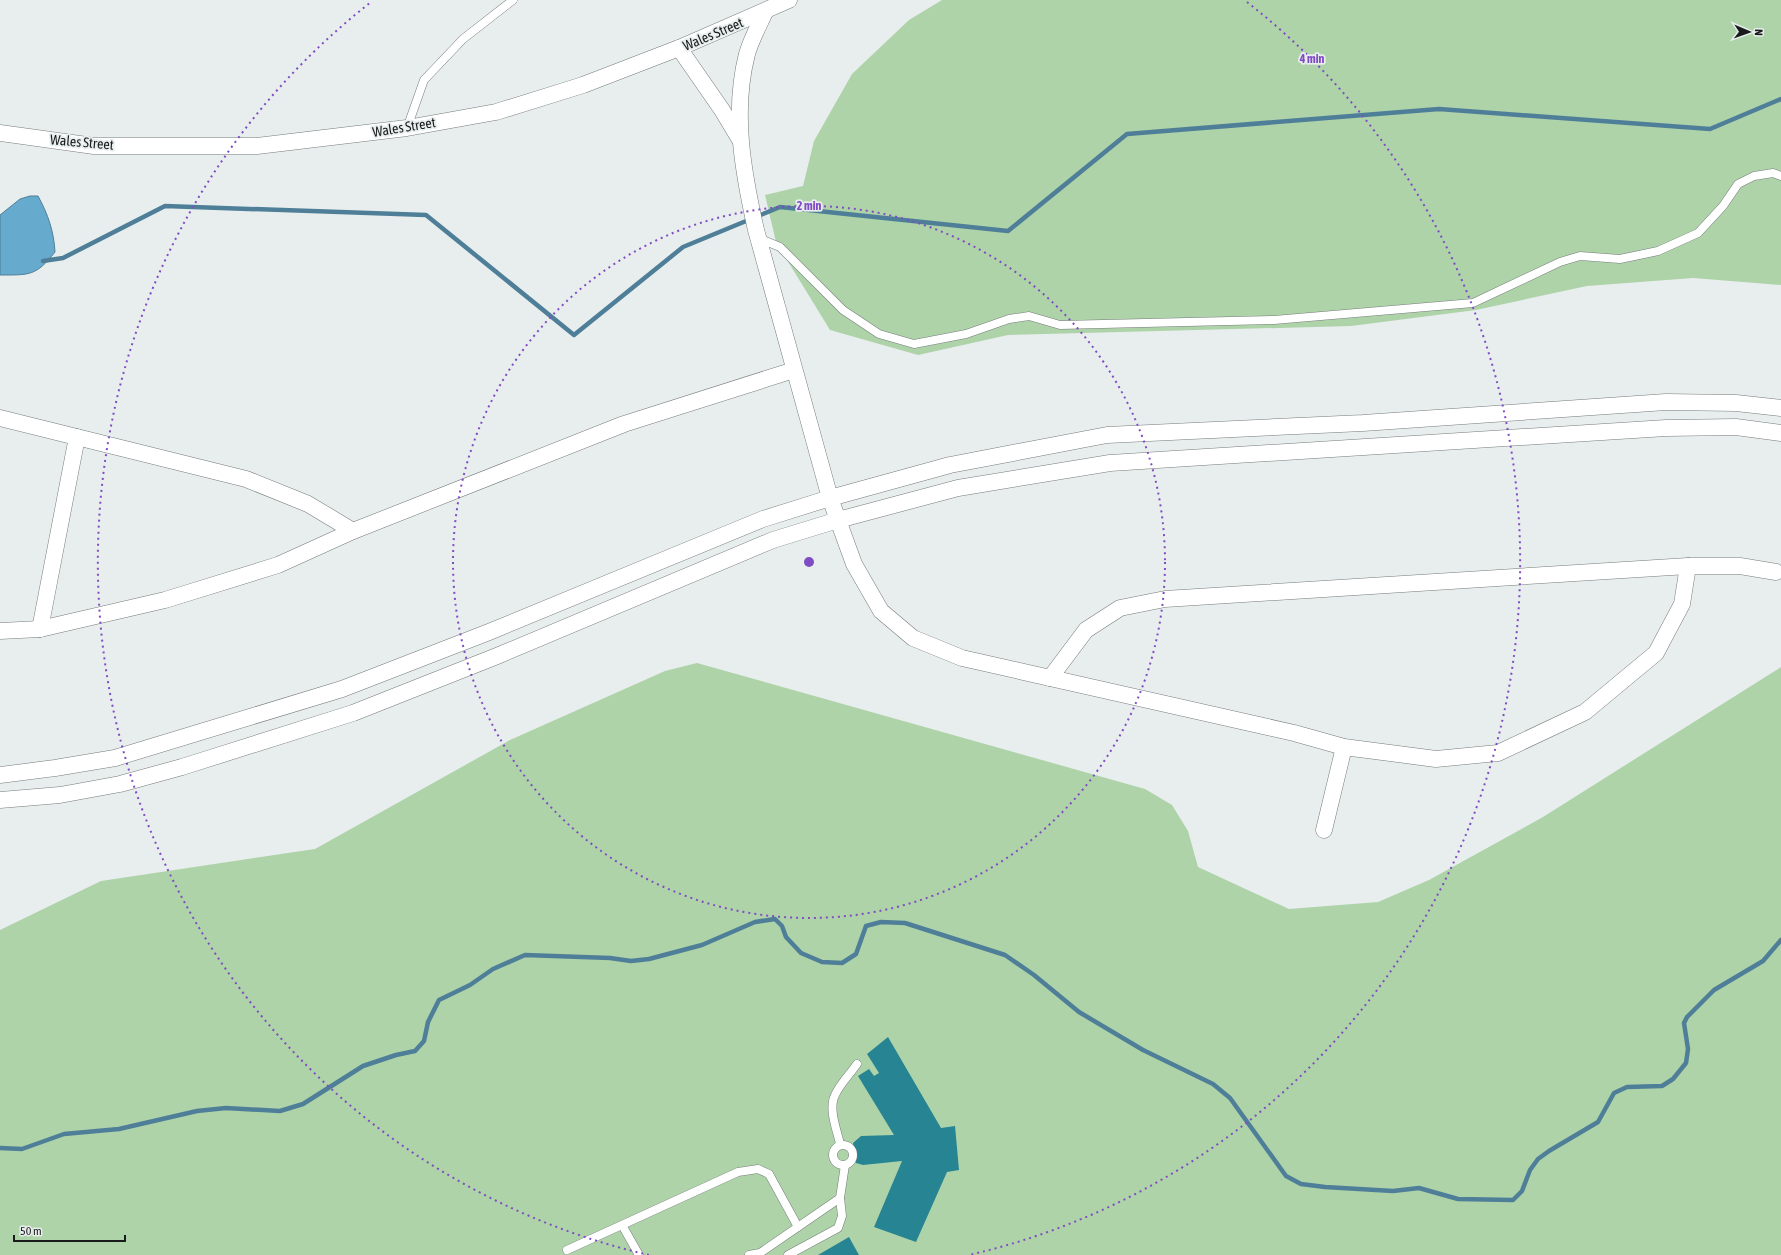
<svg xmlns="http://www.w3.org/2000/svg" width="1781" height="1255" viewBox="0 0 1781 1255" font-family="'Asap Condensed',sans-serif">
	<style>
		.green { fill: #aed3a9 }
		.water { fill: #66aace; stroke: #4f7f98 }
		.lines { fill: none; stroke-linecap: round; stroke-linejoin: round }
		.stream { stroke: #4f7f98; stroke-width: 4.5 }
		.building { fill: #278492 }
		.lane-casing { stroke: #767c7b; stroke-width: 9 }
		.street-casing { stroke: #767c7b; stroke-width: 17 }
		.lane { stroke: #fff; stroke-width: 8 }
		.street { stroke: #fff; stroke-width: 16 }
		.ring { fill: none; stroke: #804cc4; stroke-width: 2; stroke-dasharray: 2 4 }
		.labels { text-anchor: middle; dominant-baseline: central; stroke-width: 3.5; stroke-linejoin: round; paint-order: stroke }
		.street-label { font-size: 14px; fill: #191b1b; stroke: #e8eeee }
		.centre { fill: #804cc4; stroke: #e8eeee; stroke-width: 2 }
		.ring-label { font-size: 12px; text-anchor: middle; font-weight: bold; fill: #804cc4; stroke: #e8eeee; stroke-width: 3.5; stroke-linejoin: round; paint-order: stroke }
	</style>
	<rect width="100%" height="100%" fill="#e8eeee"/>
	<g class="green">
		<path d="M942,0h839v285l-88,-7 -106,8 -111,24 -125,16 -343,9 -90,20 -88,-25 -54,-88 -11,-47 38,-9 11,-45 38,-67 57,-54z"/>
		<path d="M697,663l448,126 27,16 16,26 10,36 91,42 89,-7 51,-22 114,-63 238,-150v588h-1781v-325l101,-49 214,-32 195,-109 155,-69z"/>
	</g>
	<path class="water" d="M30,196h8c10,18 16,36 17,56 -19,24 -25,23 -55,23v-60l20,-16z"/>
	<g class="lines">
		<g class="stream">
			<path d="M43,261l20,-3 102,-52 261,9 148,120 109,-88 97,-40 228,24 119,-97 312,-25 271,20 71,-30"/>
			<path d="M0,1148l22,1 42,-15 55,-5 78,-18 29,-3 54,3 23,-7 60,-38 33,-11 19,-4 9,-10 4,-19 11,-22 31,-15 23,-16 32,-14 85,3 21,3 18,-2 53,-14 53,-23 20,-3 7,7 4,11 15,16 21,9 20,1 14,-9 10,-28 15,-4 24,1 100,32 29,20 45,37 64,38 70,34 17,14 56,78 15,8 24,3 68,4 26,-3 39,11 55,1 9,-9 8,-21 8,-11 11,-8 49,-29 16,-29 13,-6 35,-1 11,-7 13,-16 2,-14 -4,-26 3,-6 27,-27 49,-29 18,-21"/>
		</g>
	</g>
	<g class="building">
		<path d="M888,1037l53,91 14,-2 4,44 -12,2 -31,70 -42,-15 28,-66 -39,4 -7,-2 -3,-20 8,-7 33,-1 -36,-59 11,-7 5,7 5,-3 -12,-19z"/>
		<path d="M849,1237l10,18h-41z"/>
	</g>
	<g class="lines">
		<g class="lane-casing">
			<g id="lane">
				<path d="M407,128l17,-48 39,-41 50,-39"/>
				<path d="M758,238l22,9 63,63 36,24 35,10 52,-10 43,-15 20,-3 31,9 214,-5 199,-17 87,-41 20,-6 40,3 38,-8 40,-18 25,-27 15,-22 16,-8 19,-3 8,3"/>
				<path d="M840,1144c-3,-14 -12,-35 -5,-49 5,-11 15,-21 22,-31"/>
				<circle cx="843" cy="1155" r="10"/>
				<path d="M622,1225l17,30"/>
				<path d="M567,1250l171,-78 20,-3 11,5 29,53"/>
				<path d="M749,1255l11,-2 80,-55 5,-33"/>
				<path d="M788,1255l50,-27 4,-12 -2,-18"/>
			</g>
		</g>
		<g class="street-casing">
			<g id="street">
				<path d="M765,12c-6,13 -14,28 -18,42 -15,58 -4,118 9,176l74,268 24,66 27,47 32,27 49,20 332,75 50,14 92,12 62,-6 87,-41 71,-59 26,-49 6,-38"/>
				<path d="M679,48l43,62 18,30"/>
				<path d="M0,133l94,13h163l150,-18 89,-16 87,-27 96,-37 110,-48"/>
				<path d="M0,418l246,61 62,25 45,27"/>
				<path d="M40,629l37,-192"/>
				<path d="M0,631l40,-2 125,-29 113,-35 75,-34 271,-107 170,-54"/>
				<path d="M1050,678l36,-48 34,-22 45,-9 523,-33h52l36,6"/>
				<path d="M0,775l55,-7 60,-10 227,-69 147,-57 274,-113 67,-21 120,-33 157,-30 256,-12 303,-21 70,1 45,5"/>
				<path d="M0,800l60,-5 60,-11 62,-17 171,-54 144,-57 276,-116 65,-20 120,-32 152,-25 556,-35 70,-1 45,6"/>
				<path d="M1324,830l20,-83"/>
			</g>
		</g>
		<use href="#lane" class="lane"/>
		<use href="#street" class="street"/>
	</g>
	<g class="ring">
		<circle cx="809" cy="562" r="356"/>
		<path d="M649 1255A711 711 0 0 1 371 2M1247 2A711 711 0 0 1 969 1255"/>
	</g>
	<g class="labels">
		<g class="street-label">
			<text transform="translate(713 34) rotate(-23)">Wales Street</text>
			<text transform="translate(404 127) rotate(-9)">Wales Street</text>
			<text transform="translate(82 142) rotate(5)">Wales Street</text>
		</g>
	</g>
	<circle cx="809" cy="562" r="6" class="centre"/>
	<g class="ring-label">
		<text x="1312" y="63">4 min</text>
		<text x="809" y="210">2 min</text>
	</g>
	<g transform="translate(1749 32) rotate(92)" stroke="#e8eeee" stroke-width="3" paint-order="stroke">
	<path d="M0-3L7 15L0 10L-7 15Z" fill="#191b1b"/>
	<text y="-6" font-size="11" font-weight="bold" text-anchor="middle" fill="#191b1b">N</text>
	</g>
	<path d="M14 1235v6h111v-6" fill="none" stroke="#191b1b" stroke-width="2"/>
	<text x="20" y="1235" font-size="12" fill="#191b1b" stroke="#e8eeee" stroke-width="3" paint-order="stroke">50 m</text>
</svg>
